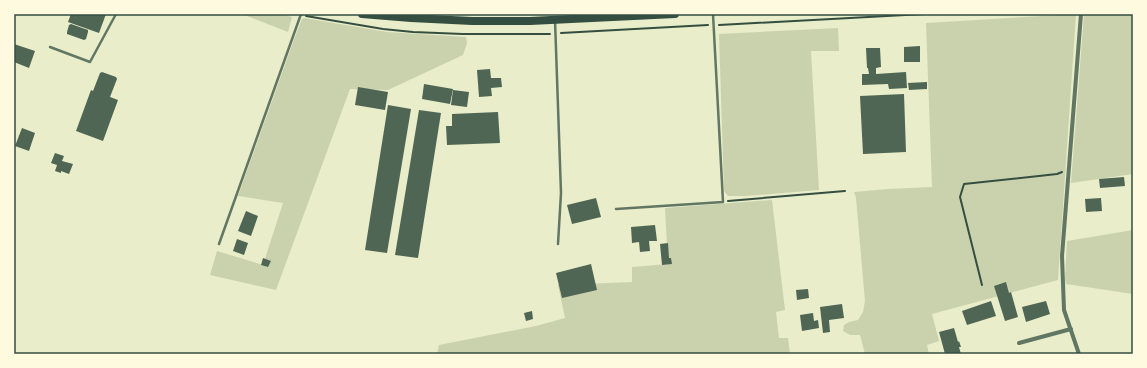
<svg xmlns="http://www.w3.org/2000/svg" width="1147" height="368" viewBox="0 0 1147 368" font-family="Arial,sans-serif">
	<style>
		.green { fill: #cad2ad }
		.building { fill: #4f6655 }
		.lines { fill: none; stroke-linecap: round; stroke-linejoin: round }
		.path { stroke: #344e41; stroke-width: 2 }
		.service { stroke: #617663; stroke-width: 2.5 }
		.minor { stroke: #617663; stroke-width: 4 }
		.secondary { stroke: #344e41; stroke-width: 8 }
		.neatline { fill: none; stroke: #344e41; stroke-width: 1.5 }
	</style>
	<rect width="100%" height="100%" fill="#e9edc9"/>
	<g class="green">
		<path d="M242,14h39l11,3 -4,15z"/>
		<path d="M1076,14l-18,266 -126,34 7,27 -12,4 2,9h-64l-5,-19h-10l-7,-4 1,-6 5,-3 9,-2 5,-8 2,-11 -9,-103 -2,-6 34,-3 44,-2 -6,-164z"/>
		<path d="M1084,14h49v160l-62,9z"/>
		<path d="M304,18l83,14 79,5 1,6 -4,12 -75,35 -38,-1 -74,201 -66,-15 7,-24 46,14 20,-62 -45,-7 58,-162 6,-15z"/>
		<path d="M838,28l1,23h-28l8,139 -73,6h-18l-4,-5 -5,-157z"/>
		<path d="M772,200l13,110 -9,2 3,26h9l2,16h-353l2,-9 97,-19 29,-8 -7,-33 74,-3v-15l36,-3 -3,-56z"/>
		<path d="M1133,230v64l-67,-10 -1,-5 2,-38z"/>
	</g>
	<g class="building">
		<path d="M71,14h35l-7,19 -31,-11z"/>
		<path d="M71,24l17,6v2l-2,7 -2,1 -17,-6v-2l2,-7z"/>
		<path d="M14,44l21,7 -6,17 -15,-6z"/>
		<path d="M920,46v16h-16v-15z"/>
		<path d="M866,48h14l1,19 -5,1v6l30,-2 1,16 -18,1 -1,-5 -26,1v-11h7l-1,-6h-1z"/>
		<path d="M490,69l1,9h10l1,9 -11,1 1,8 -13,1 -2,-27z"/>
		<path d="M102,72l14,5 1,2 -7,18 8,3 -15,41 -27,-10 15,-41 2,1 7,-18z"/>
		<path d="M927,82v7l-18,1 -1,-7z"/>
		<path d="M424,84l29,5 -3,15 -28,-5z"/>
		<path d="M358,87l30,5 -3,18 -30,-5z"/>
		<path d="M453,90l16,2 -2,15 -16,-2z"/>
		<path d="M904,94l2,58 -43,2 -3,-58z"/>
		<path d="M388,105l23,4 -24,144 -22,-3z"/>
		<path d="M419,110l22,3 -23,145 -23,-3z"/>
		<path d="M498,112l2,31 -53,2 -1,-19h6v-12z"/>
		<path d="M22,128l13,5 -6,18 -14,-5z"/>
		<path d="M55,153l9,3 -2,5 11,3 -4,10 -8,-3v2l-6,-2 2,-6 -6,-2z"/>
		<path d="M1124,177l1,9 -25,2 -1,-9z"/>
		<path d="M596,198l5,19 -29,7 -5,-19z"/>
		<path d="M1101,198l1,13 -16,1 -1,-13z"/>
		<path d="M246,211l12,5 -7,20 -13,-5z"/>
		<path d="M655,225l2,16h-8l1,10 -10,1 -1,-10 -7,1 -1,-16z"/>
		<path d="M237,239l11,4 -4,12 -11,-4z"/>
		<path d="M668,243l1,15h2l1,6 -10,1 -2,-21z"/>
		<path d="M263,258l8,3 -3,6 -7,-2z"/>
		<path d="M591,264l6,26 -35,8 -6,-25z"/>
		<path d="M1006,282l3,11 2,-1 7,25 -13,4 -11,-35z"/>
		<path d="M808,289l1,9 -12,2 -1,-10z"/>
		<path d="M991,301l5,15 -29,9 -5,-14z"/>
		<path d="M1046,301l4,13 -24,8 -4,-15z"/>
		<path d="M842,304l2,14 -15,2 1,12 -7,1 -3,-26z"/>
		<path d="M532,311l1,8 -7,2 -2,-8z"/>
		<path d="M813,313l1,8 4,-1 1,8 -17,3 -2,-16z"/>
		<path d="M954,328l4,14 1,-1 2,6h-2l2,7h-16l-6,-22z"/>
	</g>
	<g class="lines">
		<g class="path">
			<path d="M306,16l77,13 30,3 50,2h87"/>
			<path d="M719,25l205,-11"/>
			<path d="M561,33l147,-8"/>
			<path d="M728,201l117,-10"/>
			<path d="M982,285l-22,-88 4,-13 93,-10 5,-2"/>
		</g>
		<g class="service">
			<path d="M555,20l6,173 -3,51"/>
			<path d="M50,47l40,15 26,-48"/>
			<path d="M616,209l107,-7 -10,-188"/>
			<path d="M219,244l82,-230"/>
		</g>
		<g class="minor">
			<path d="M1019,343l52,-14"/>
			<path d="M1079,354l-15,-44 -2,-54 19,-242"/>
		</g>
		<path class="secondary" d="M362,14l49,4 61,3h58l145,-7"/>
	</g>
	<rect width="1147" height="368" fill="none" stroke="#fefae0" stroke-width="30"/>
	<rect x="15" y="15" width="1117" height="338" class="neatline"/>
</svg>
